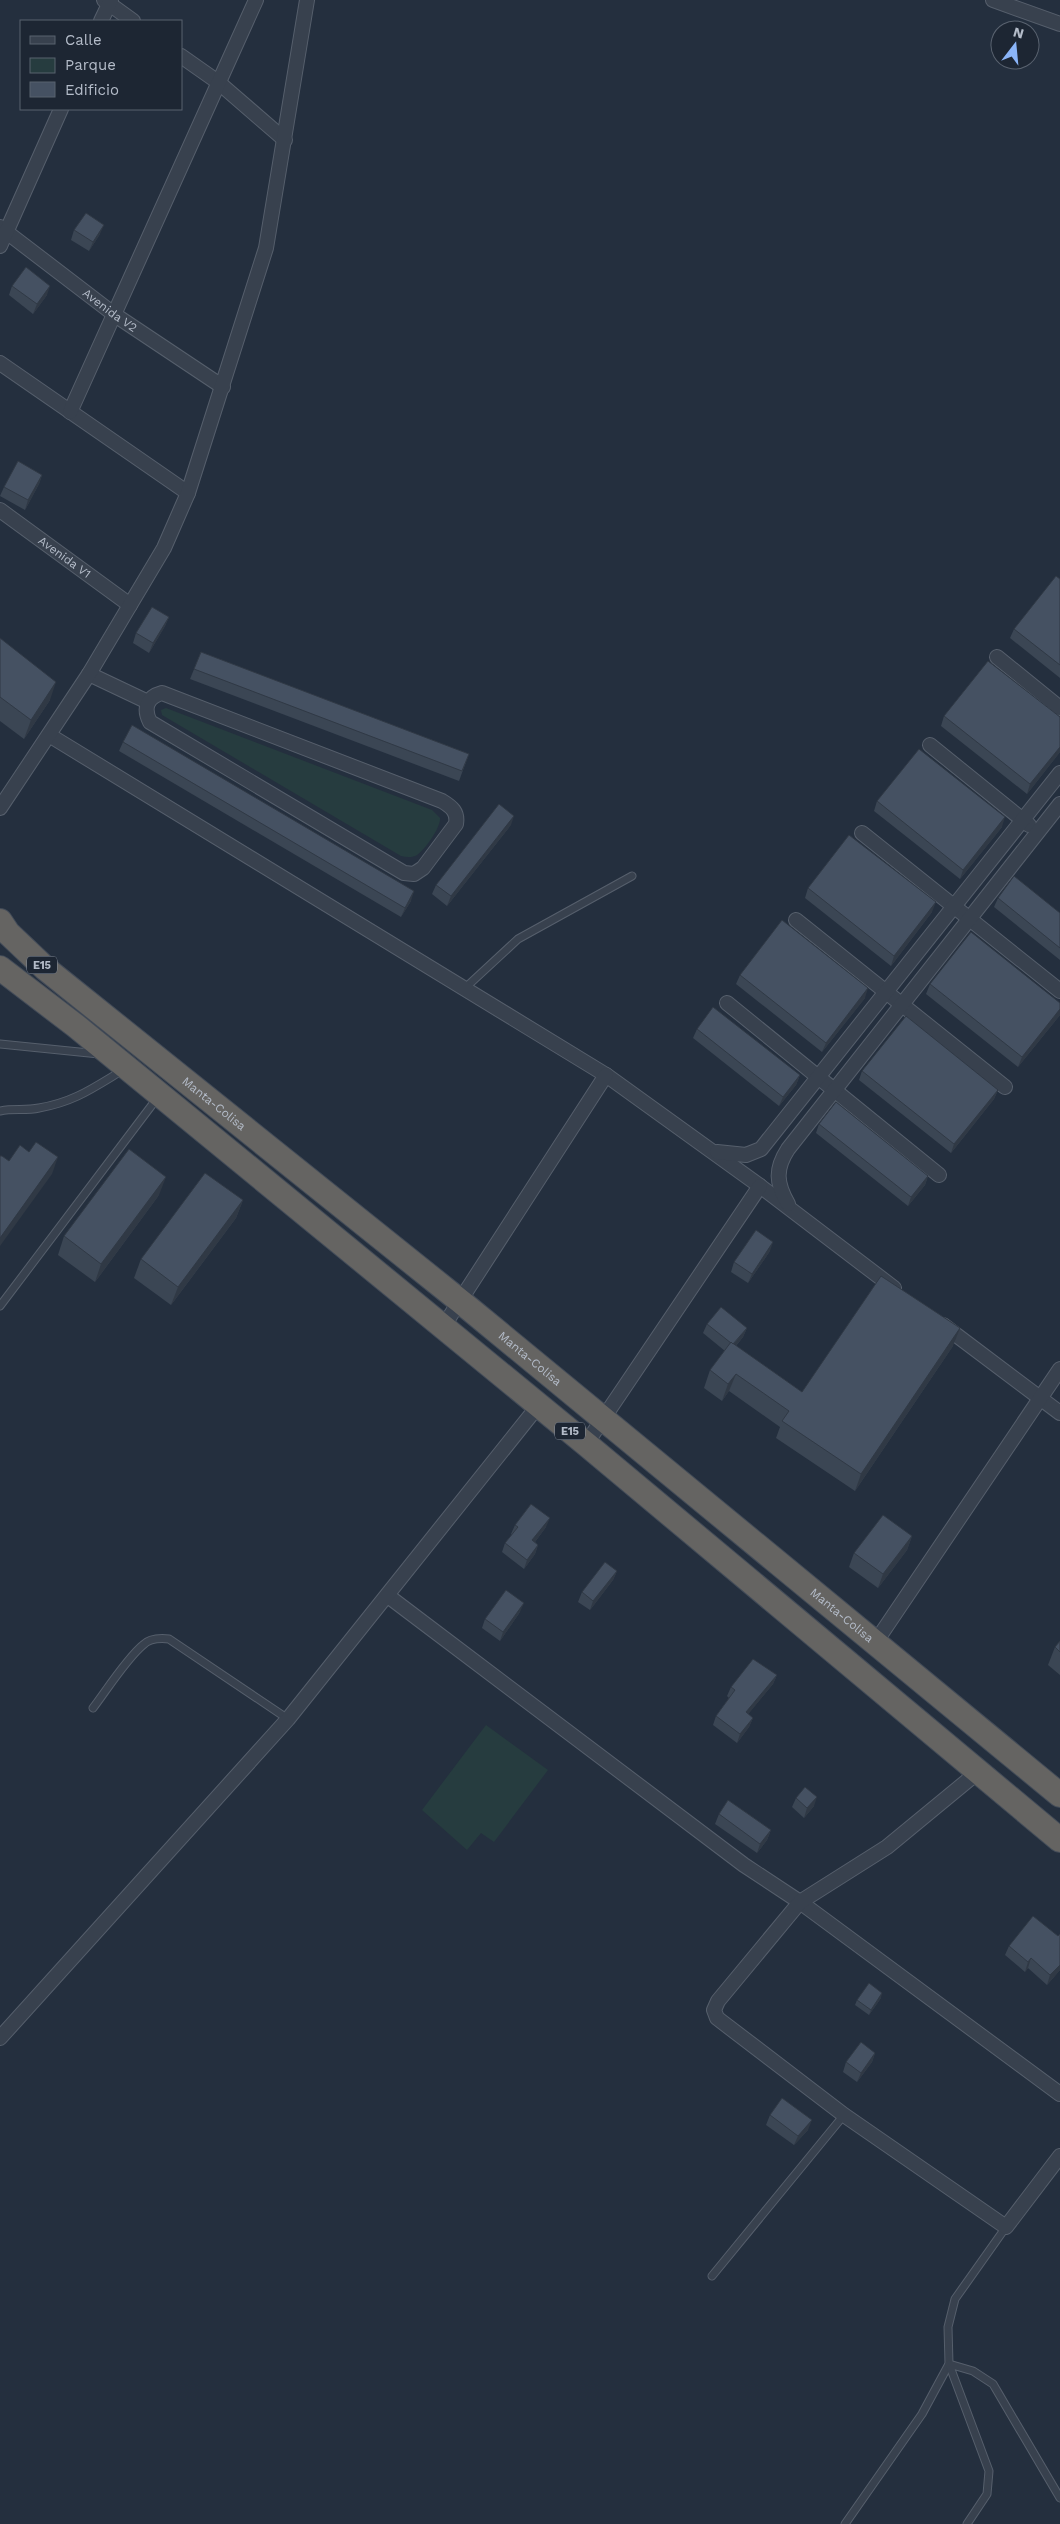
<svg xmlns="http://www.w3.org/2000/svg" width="1060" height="2524" viewBox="0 0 1060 2524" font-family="'Work Sans',sans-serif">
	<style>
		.green { fill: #263c3f }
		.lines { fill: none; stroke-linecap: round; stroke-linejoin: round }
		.service-casing { stroke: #565f6c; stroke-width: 9 }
		.minor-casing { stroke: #565f6c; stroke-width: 16 }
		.trunk-casing { stroke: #434c59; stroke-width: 26 }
		.service { stroke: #38414e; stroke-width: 7 }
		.minor { stroke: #38414e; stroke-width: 14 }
		.trunk { stroke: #656462; stroke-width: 24 }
		.wall { fill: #3b4654 }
		.shaded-wall { fill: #303945 }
		.building { fill: #455162; stroke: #303945 }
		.labels { text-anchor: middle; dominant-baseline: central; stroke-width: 4; stroke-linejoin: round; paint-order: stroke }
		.shield { fill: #1d2633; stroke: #878f9c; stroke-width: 1 }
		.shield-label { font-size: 11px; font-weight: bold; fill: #b4bcc9 }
		.street-label { font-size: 12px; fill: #b4bcc9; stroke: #1d2633 }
	</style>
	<rect width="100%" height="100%" fill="#242f3e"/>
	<g class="green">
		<path d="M166,708l266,102 8,8c1,9 -15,32 -23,37 -5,3 -11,2 -16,1l-239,-141 -1,-5z"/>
		<path d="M486,1725l62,45 -54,72 -13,-9 -14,17 -45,-40z"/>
	</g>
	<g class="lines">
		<g class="service-casing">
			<g id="service">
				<path d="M464,989l54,-50 114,-63"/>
				<path d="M0,1044l99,10"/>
				<path d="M0,1111c13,-3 26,0 39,-3 35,-6 54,-20 84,-38"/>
				<path d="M0,1306l158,-209"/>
				<path d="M93,1708c13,-17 34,-50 50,-63 7,-7 17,-7 26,-6l119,80"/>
				<path d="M712,2276l132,-161"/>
				<path d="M845,2524l77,-110 27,-50 -1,-37 7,-28 51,-72"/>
				<path d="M967,2524l20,-30 2,-23 -40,-107 24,7 20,13 67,114"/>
			</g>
		</g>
		<g class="minor-casing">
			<g id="minor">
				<path d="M104,0l29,21"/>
				<path d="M993,0l67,24"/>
				<path d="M101,21l10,-21"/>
				<path d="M181,56l37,26 67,58"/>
				<path id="s1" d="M0,227l115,88 108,72"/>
				<path d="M0,246l61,-137"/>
				<path d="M0,363l188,130"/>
				<path d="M70,412l186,-412"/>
				<path id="s2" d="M0,510l130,95"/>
				<path d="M997,657l63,51"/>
				<path d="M89,674l59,28"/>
				<path d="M162,693l280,108c10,6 16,11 14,23l-33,44 -9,6 -10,-1 -254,-151c-7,-14 -3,-25 12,-29z"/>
				<path d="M49,735l557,340 154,111 134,102"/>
				<path d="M930,745l99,80"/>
				<path d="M0,808l89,-134 75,-126 24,-55 78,-245 41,-248"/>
				<path d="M862,833l198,158"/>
				<path d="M796,920l209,167"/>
				<path d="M727,1003l212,172"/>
				<path d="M717,1152l29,3 15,-6 299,-376"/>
				<path d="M788,1204c-12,-21 -13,-35 0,-55l272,-345"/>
				<path d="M943,1325l117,88"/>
				<path d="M443,1327l163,-252"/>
				<path d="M586,1444l174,-258"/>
				<path d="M388,1596l356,269 56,37 260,192"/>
				<path d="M875,1643l185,-274"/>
				<path d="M978,1772l-91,75 -87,55 -82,99 -4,9 3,8 127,97 162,112 54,-71"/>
				<path d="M0,2038l288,-319 250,-313"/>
			</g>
		</g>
		<g class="trunk-casing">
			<g id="trunk">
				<path id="s3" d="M0,921l8,12 38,36 414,332 600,494"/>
				<path d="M0,968l76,58 510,418 474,396"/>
			</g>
		</g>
		<use href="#service" class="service"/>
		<use href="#minor" class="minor"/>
		<use href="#trunk" class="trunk"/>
	</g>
	<g class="wall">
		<path d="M74,230l26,4 -11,17 -18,-11z"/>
		<path d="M12,286l35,9 -14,19 -24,-19z"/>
		<path d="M42,475l-3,9 -14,26 -25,-14 4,-9z"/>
		<path d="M1060,579v99l-50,-40 4,-9z"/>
		<path d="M169,617l-4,9 -16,27 -16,-10 3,-10z"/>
		<path d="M0,638l50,62 -26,39 -24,-18z"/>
		<path d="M201,652l268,102 -10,27 -269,-102z"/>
		<path d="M944,716l116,1v35l-33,42 -86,-68z"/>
		<path d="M123,742l288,159 -10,16 -282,-166z"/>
		<path d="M877,801l125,26 -42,52 -86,-68z"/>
		<path d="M511,825l-64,81 -15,-12 4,-9z"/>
		<path d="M808,888l124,24 -41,54 -86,-68z"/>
		<path d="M998,898l62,15v47l-66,-53z"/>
		<path d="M740,975l125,23 -43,54 -86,-68z"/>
		<path d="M930,984l130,31 -42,52 -92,-73z"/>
		<path d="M697,1029l103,46 -4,10 -17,21 -86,-68z"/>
		<path d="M862,1071l136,19 -4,9 -43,54 -92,-73z"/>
		<path d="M819,1124l109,52 -3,9 -17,21 -92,-73z"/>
		<path d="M159,1195l-64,87 -37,-27 6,-19z"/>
		<path d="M243,1200l-7,18 -65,87 -37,-27 7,-19z"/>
		<path d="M770,1251l-22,32 -17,-11 3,-10z"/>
		<path d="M707,1324l40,4 -4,9 -7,9 66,46 151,-46 -98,145 -79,-53 4,-11 -51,-36 -7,10 -18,-13 6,-18 15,-19 -22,-18z"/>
		<path d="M515,1525l31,2 -11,15 3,3 -3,9 -11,15 -22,-17 3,-9 7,-8 -1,-1z"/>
		<path d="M912,1536l-5,14 -29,38 -29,-21 5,-14z"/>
		<path d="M617,1571l-4,9 -23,30 -12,-8 4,-10z"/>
		<path d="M520,1612l-20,29 -18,-13 3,-9z"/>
		<path d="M1060,1641v34l-12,-10 7,-18z"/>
		<path d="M777,1675l-4,9 -25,30 5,4 -4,9 -12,16 -24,-18 3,-9 13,-18 -2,-2 4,-9z"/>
		<path d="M796,1798l18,8 -10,12 -12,-11z"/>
		<path d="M719,1814l52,16 -4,10 -10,13 -42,-29z"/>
		<path d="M1009,1946l51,24 -13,15 -19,-17 -3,4 -20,-17z"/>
		<path d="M881,1998l-12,17 -14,-10 2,-5z"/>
		<path d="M875,2053l-3,9 -15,20 -14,-10 3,-10z"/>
		<path d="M770,2115l38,15 -14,15 -28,-20z"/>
	</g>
	<g class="shaded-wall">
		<path d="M104,225l-4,9 -11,17 4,-9z"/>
		<path d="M50,286l-3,9 -14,19 4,-10z"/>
		<path d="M42,475l-3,9 -14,26 3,-10z"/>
		<path d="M169,617l-4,9 -16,27 4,-10z"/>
		<path d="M56,682l-6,18 -26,39 7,-19z"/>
		<path d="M1060,747v5l-33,42 3,-10z"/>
		<path d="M514,816l-3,9 -64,81 4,-10z"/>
		<path d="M1005,817l-3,10 -42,52 3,-9z"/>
		<path d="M414,891l-3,10 -10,16 4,-9z"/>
		<path d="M936,902l-4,10 -41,54 3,-10z"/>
		<path d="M868,988l-3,10 -43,54 4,-9z"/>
		<path d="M1060,1009v6l-42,52 4,-10z"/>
		<path d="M800,1075l-4,10 -17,21 4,-9z"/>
		<path d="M998,1090l-4,9 -43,54 3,-9z"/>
		<path d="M58,1157l-6,17 -52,72v-8z"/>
		<path d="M928,1176l-3,9 -17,21 3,-9z"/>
		<path d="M166,1177l-7,18 -64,87 6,-18z"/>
		<path d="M243,1200l-7,18 -65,87 7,-18z"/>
		<path d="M773,1242l-3,9 -22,32 4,-9z"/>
		<path d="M747,1328l-4,9 -14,17 4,-9z"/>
		<path d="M960,1328l-7,18 -98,145 6,-17z"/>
		<path d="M736,1374l-7,17 -7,10 6,-17z"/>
		<path d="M550,1518l-4,9 -17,23 3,-10z"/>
		<path d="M912,1536l-5,14 -29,38 5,-14z"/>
		<path d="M538,1545l-3,9 -11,15 3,-9z"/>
		<path d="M617,1571l-4,9 -23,30 3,-9z"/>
		<path d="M524,1603l-4,9 -20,29 3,-9z"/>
		<path d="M777,1675l-4,9 -31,38 4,-10z"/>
		<path d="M753,1718l-4,9 -12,16 3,-9z"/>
		<path d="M817,1797l-3,9 -10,12 3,-10z"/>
		<path d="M771,1830l-4,10 -10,13 3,-9z"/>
		<path d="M1031,1958l-3,10 -3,4 3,-10z"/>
		<path d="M1060,1965v5l-13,15 3,-10z"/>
		<path d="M882,1993l-1,5 -12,17 2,-5z"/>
		<path d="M875,2053l-3,9 -15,20 4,-9z"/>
		<path d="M812,2120l-4,10 -14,15 4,-9z"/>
	</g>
	<g class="building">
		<path d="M86,213l18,12 -11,17 -19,-12z"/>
		<path d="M26,267l24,19 -13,18 -25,-18z"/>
		<path d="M18,461l24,14 -14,25 -24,-13z"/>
		<path d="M1056,576l4,3v86l-46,-36z"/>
		<path d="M152,607l17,10 -16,26 -17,-10z"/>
		<path d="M0,638l56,44 -25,38 -31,-23z"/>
		<path d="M201,652l268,102 -7,17 -268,-102z"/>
		<path d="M988,661l72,56v30l-30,37 -86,-68z"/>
		<path d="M132,725l282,166 -9,17 -282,-166z"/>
		<path d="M919,749l86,68 -42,53 -86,-69z"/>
		<path d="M499,804l15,12 -63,80 -15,-11z"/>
		<path d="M849,835l87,67 -42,54 -86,-68z"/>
		<path d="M1014,876l46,37v35l-62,-50z"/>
		<path d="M782,920l86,68 -42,55 -86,-68z"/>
		<path d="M971,932l89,71v6l-38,48 -92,-73z"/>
		<path d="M713,1007l87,68 -17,22 -86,-68z"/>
		<path d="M906,1016l92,74 -44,54 -92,-73z"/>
		<path d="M836,1102l92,74 -17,21 -92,-73z"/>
		<path d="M36,1142l22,15 -58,81v-82h2l7,5 11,-16 9,7z"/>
		<path d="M129,1149l37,28 -65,87 -37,-28z"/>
		<path d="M205,1173l38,27 -65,87 -37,-28z"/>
		<path d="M756,1230l17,12 -21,32 -18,-12z"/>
		<path d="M881,1276l79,52 -99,146 -79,-53 7,-10 -53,-37 -8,10 -18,-14 21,-28 71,50z"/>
		<path d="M721,1307l26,21 -14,16 -2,-2v1l-24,-19z"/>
		<path d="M531,1504l19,14 -18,22 6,5 -11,15 -22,-17 13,-16 -3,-2z"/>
		<path d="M883,1515l29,21 -29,38 -29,-21z"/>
		<path d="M605,1562l12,9 -24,30 -11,-9z"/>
		<path d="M506,1590l18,13 -21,29 -18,-13z"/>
		<path d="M1060,1641v11l-5,-5z"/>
		<path d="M753,1659l24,16 -31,37 7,6 -13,16 -24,-18 19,-26 -4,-3z"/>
		<path d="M805,1787l12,10 -10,11 -11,-10z"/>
		<path d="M728,1800l43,30 -11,14 -41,-30z"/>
		<path d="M1033,1916l25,20 2,-2v31l-10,10 -19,-17 -3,4 -19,-16z"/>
		<path d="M869,1983l13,10 -11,17 -14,-10z"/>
		<path d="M861,2042l14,11 -14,20 -15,-11z"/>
		<path d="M782,2098l30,22 -14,16 -28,-21z"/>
	</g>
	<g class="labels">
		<g class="shield">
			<rect x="27" y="956.5" width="30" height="17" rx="4"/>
			<rect x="555" y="1422.5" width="30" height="17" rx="4"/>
		</g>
		<g class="shield-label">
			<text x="42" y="965">E15</text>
			<text x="570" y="1431">E15</text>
		</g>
		<g class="street-label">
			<text stroke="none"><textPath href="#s1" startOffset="138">Avenida V2</textPath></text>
			<text stroke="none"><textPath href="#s2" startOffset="80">Avenida V1</textPath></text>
			<text stroke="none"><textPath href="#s3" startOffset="282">Manta-Colisa</textPath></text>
			<text stroke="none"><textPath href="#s3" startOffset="688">Manta-Colisa</textPath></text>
			<text stroke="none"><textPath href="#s3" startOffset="1092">Manta-Colisa</textPath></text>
		</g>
	</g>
	<rect x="20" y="20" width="162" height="90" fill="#1d2633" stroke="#59626f"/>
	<rect x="30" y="36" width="25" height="8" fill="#38414e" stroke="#59626f"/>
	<text x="65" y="45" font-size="15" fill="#b4bcc9">Calle</text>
	<rect x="30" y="58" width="25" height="15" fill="#263c3f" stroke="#59626f"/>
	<text x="65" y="70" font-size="15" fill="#b4bcc9">Parque</text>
	<rect x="30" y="82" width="25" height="15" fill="#455162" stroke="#59626f"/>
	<text x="65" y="95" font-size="15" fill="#b4bcc9">Edificio</text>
	<g transform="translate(1015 45) rotate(16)"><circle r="24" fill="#1d2633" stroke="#59626f"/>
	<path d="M0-4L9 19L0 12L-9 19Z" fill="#8ab4f8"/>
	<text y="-8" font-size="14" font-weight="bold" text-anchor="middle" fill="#b4bcc9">N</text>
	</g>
</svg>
